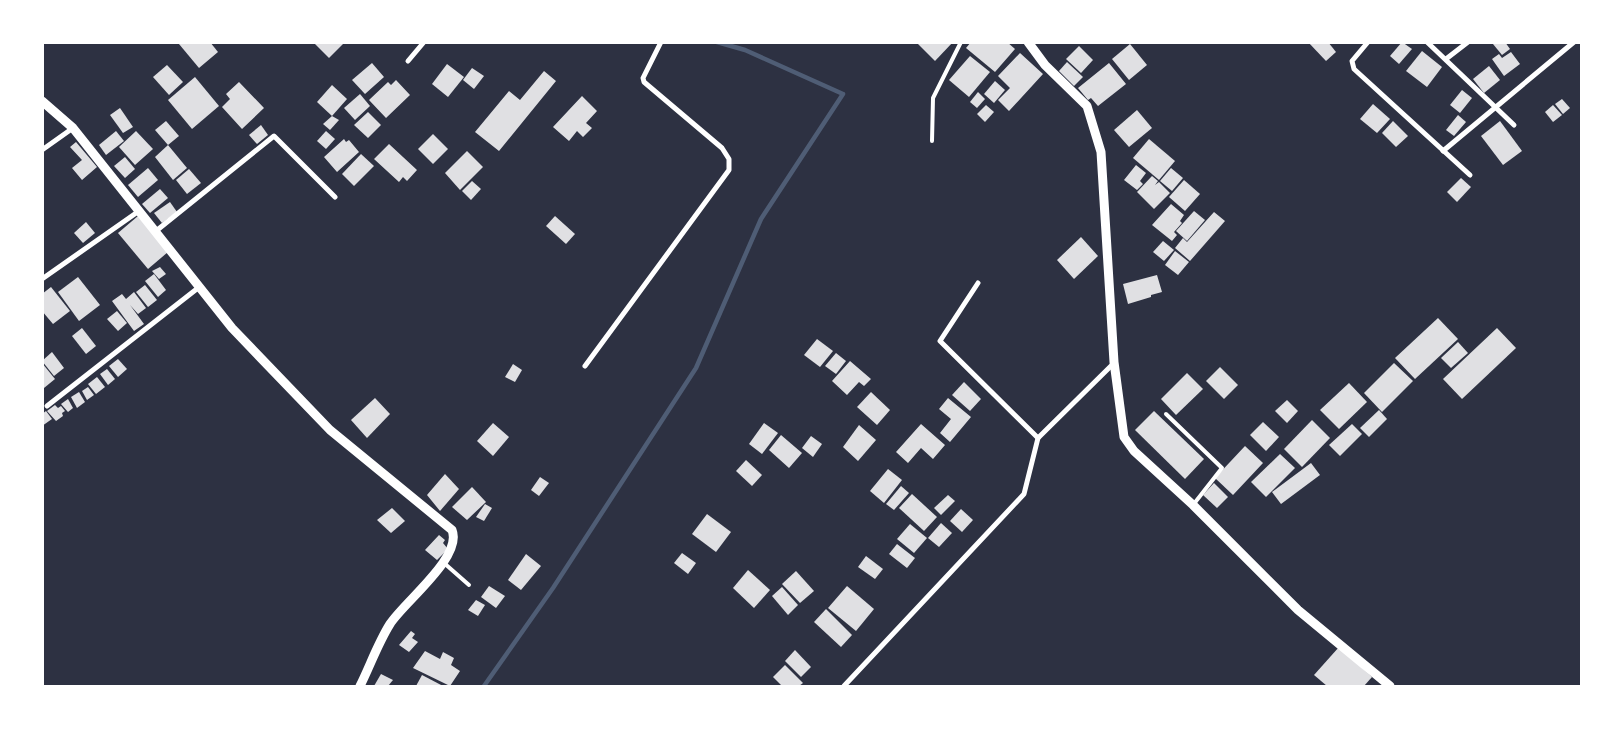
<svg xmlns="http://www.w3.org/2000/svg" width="1624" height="729" viewBox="0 0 1624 729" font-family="Signika,sans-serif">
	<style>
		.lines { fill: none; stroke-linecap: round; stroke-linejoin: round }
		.stream { stroke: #4f5d75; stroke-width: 4.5 }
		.building { fill: #e0e0e3 }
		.service { stroke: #fff; stroke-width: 4 }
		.minor { stroke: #fff; stroke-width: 5 }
		.tertiary { stroke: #fff; stroke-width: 9 }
	</style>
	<rect width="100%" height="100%" fill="#2d3142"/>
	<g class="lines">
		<path class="stream" d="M484,686l69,-98 143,-220 65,-149 82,-125 -98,-44 -28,-8"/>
	</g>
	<g class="building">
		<path d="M181,42h29l8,10 -19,16 -20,-24z"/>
		<path d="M316,42h29l-16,16 -14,-14z"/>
		<path d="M916,42h37l-18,19z"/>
		<path d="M971,42h36l8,7 -20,23 -29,-24z"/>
		<path d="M1308,42h20l8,10 -10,9z"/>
		<path d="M1402,42l10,7 -13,15 -9,-8z"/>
		<path d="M1495,42h10l5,7 -8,6 -9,-11z"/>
		<path d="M1130,44l17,21 -18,15 -17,-21z"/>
		<path d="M1079,46l14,14 -12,13 -15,-14z"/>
		<path d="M1422,51l20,16 -15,20 -21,-16z"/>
		<path d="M1511,52l9,12 -16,12 -12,-17 7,-5 3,4z"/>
		<path d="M1020,53l23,21 -34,37 -11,-11 12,-12 -12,-12z"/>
		<path d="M970,56l20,16 -21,25 -20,-17z"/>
		<path d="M1067,62l16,15 -9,9 -15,-15z"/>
		<path d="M372,63l12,14 -19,17 -13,-14z"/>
		<path d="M1109,63l17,21 -28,22 -7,-8 -3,2 -10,-12z"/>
		<path d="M447,64l17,13 -16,20 -16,-13z"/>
		<path d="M167,65l16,17 -14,13 -16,-18z"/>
		<path d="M1489,66l11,14 -16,13 -11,-14z"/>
		<path d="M472,68l12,8 -10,13 -11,-9z"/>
		<path d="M544,71l12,10 -57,70 -24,-19 34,-41 11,9z"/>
		<path d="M195,77l24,29 -27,23 -24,-29z"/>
		<path d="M396,80l14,15 -24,23 -17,-18 19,-18 3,3z"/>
		<path d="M995,81l10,9 -11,13 -10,-9z"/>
		<path d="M239,82l25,26 -22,21 -20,-22 8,-8 -4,-5z"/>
		<path d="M332,85l15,14 -15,17 -15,-14z"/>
		<path d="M1462,90l10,8 -12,15 -10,-8z"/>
		<path d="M978,92l7,7 -8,9 -7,-6z"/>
		<path d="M360,94l10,12 -15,14 -11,-12z"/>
		<path d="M582,96l15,15 -11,12 6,5 -9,9 -6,-6 -8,10 -16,-14z"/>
		<path d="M1562,99l8,9 -7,6 -8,-10z"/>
		<path d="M1373,104l17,15 -13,14 -17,-14z"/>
		<path d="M986,105l8,7 -9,10 -8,-8z"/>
		<path d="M1553,105l9,10 -9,7 -8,-10z"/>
		<path d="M120,108l13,19 -10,6 -13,-18z"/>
		<path d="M1137,110l15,18 -23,19 -15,-17z"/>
		<path d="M368,112l13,13 -13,13 -14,-13z"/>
		<path d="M1458,115l8,7 -12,14 -8,-6z"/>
		<path d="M332,116l7,4 -9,10 -7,-6z"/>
		<path d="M166,121l13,15 -11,9 -13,-15z"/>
		<path d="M1393,121l15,15 -12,11 -14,-14z"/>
		<path d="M1500,121l22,30 -19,14 -22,-29z"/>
		<path d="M261,125l7,10 -11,9 -8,-9z"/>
		<path d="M116,131l8,10 -18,14 -7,-10z"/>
		<path d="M136,131l17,18 -18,16 -16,-18z"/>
		<path d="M326,131l9,8 -9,10 -9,-8z"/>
		<path d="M433,134l15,15 -15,15 -15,-15z"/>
		<path d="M344,139l2,3 3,-2 10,12 -22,20 -13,-15z"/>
		<path d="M1149,139l26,22 -16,19 -26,-22z"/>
		<path d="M76,142l21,25 -15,13 -10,-12 10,-8 -12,-13z"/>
		<path d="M389,144l28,26 -10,11 -4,-4 -4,5 -25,-23z"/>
		<path d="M168,145l19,23 -14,12 -18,-23z"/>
		<path d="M467,151l16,16 -23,23 -15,-17z"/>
		<path d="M361,154l13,12 -20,20 -12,-12z"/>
		<path d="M125,157l10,12 -10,9 -11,-12z"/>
		<path d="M1136,165l10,8 -6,8 3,3 -6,6 -13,-10z"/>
		<path d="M148,168l10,12 -20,17 -10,-12z"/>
		<path d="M1171,168l12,10 -11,13 -12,-10z"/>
		<path d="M189,169l12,14 -14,11 -11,-14z"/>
		<path d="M1152,176l6,5 -3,4 4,-3 11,11 -16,16 -17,-17z"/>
		<path d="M1461,178l10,9 -14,15 -10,-10z"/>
		<path d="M1184,180l16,14 -15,17 -16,-14z"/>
		<path d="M472,181l9,8 -10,11 -9,-9z"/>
		<path d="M160,189l8,9 -18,15 -8,-9z"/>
		<path d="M170,202l7,10 -15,11 -8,-10z"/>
		<path d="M1171,204l13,11 -4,6 2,2 -8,9 3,3 -5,6 -20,-16z"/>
		<path d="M1194,211l11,9 -18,21 -11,-10z"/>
		<path d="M1214,212l11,9 -35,40 -15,-13 8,-10 4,4z"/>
		<path d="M138,216l30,36 -20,17 -30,-36z"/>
		<path d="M555,216l20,18 -9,10 -20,-18z"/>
		<path d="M86,222l9,11 -12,10 -9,-10z"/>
		<path d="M1081,237l17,19 -24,23 -17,-19z"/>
		<path d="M1163,241l11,9 -10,11 -11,-9z"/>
		<path d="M1175,251l14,11 -11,13 -13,-10z"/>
		<path d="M160,267l6,7 -7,5 -7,-8z"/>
		<path d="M154,274l12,16 -8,7 -13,-16z"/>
		<path d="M1157,275l5,17 -11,3v2l-23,7 -5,-20z"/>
		<path d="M78,277l22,28 -21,16 -21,-29z"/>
		<path d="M145,285l12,15 -9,7 -12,-15z"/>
		<path d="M51,287l19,24 -17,13 -11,-13v-17z"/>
		<path d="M134,292l12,16 -8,6 -8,-9 14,19 -10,7 -22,-30 10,-7 4,5z"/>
		<path d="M117,311l10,12 -9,8 -11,-12z"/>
		<path d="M1438,318l20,21 -43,40 -20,-21z"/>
		<path d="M82,328l14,18 -10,8 -14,-18z"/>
		<path d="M1497,328l19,20 -54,51 -19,-20z"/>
		<path d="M817,339l16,12 -13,16 -16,-12z"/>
		<path d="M1458,342l10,11 -17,15 -10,-10z"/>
		<path d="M52,352l12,16 -10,8 -12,-15z"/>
		<path d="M836,353l10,8 -10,13 -11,-8z"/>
		<path d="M118,359l9,10 -9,8 -9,-11z"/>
		<path d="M850,361l21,18 -7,7 -5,-4 -12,13 -15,-14z"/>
		<path d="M42,363l13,16 -11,9 -2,-2z"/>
		<path d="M1394,363l19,18 -31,31 -18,-19z"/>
		<path d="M513,364l9,6 -7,12 -10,-5z"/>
		<path d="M1220,367l18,18 -14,14 -18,-18z"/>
		<path d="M107,369l8,10 -7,6 -8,-11z"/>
		<path d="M1187,373l16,16 -27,26 -15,-16z"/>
		<path d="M97,377l8,10 -9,7 -8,-10z"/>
		<path d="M964,382l17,17 -11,12 -18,-16z"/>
		<path d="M1349,383l18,19 -28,27 -19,-19z"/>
		<path d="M88,387l6,8 -7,5 -5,-9z"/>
		<path d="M79,392l6,10 -8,6 -6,-11z"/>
		<path d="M871,392l19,18 -13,15 -20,-18z"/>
		<path d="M375,398l15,16 -23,24 -16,-18z"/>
		<path d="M948,398l23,19 -21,25 -10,-9 11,-14 -12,-10z"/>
		<path d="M68,399l5,9 -5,4 -7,-8z"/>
		<path d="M1287,400l11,11 -11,12 -12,-12z"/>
		<path d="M55,405l3,3 3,-2 4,5 -3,2 1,3 -7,5 -9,-10z"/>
		<path d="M1379,410l8,9 -18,18 -9,-9z"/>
		<path d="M46,411l6,8 -10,7v-12z"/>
		<path d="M1154,411l50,48 -19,20 -50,-49z"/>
		<path d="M1312,420l18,18 -28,29 -18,-18z"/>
		<path d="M1263,422l16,15 -13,14 -16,-16z"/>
		<path d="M493,423l16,14 -16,19 -16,-15z"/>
		<path d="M764,423l14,10 -16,21 -13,-10z"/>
		<path d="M921,424l24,21 -12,14 -12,-11 -13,15 -12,-11z"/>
		<path d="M1352,424l10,10 -22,22 -11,-11z"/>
		<path d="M859,425l17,15 -18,21 -15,-14z"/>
		<path d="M781,435l21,18 -13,15 -20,-18z"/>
		<path d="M811,436l11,8 -9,13 -11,-9z"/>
		<path d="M1245,446l18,17 -30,32 -18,-17z"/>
		<path d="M1280,454l15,14 -29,29 -15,-15z"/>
		<path d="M746,460l16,15 -10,11 -16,-15z"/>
		<path d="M1311,463l9,12 -39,29 -9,-12z"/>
		<path d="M888,469l14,11 -18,23 -14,-12z"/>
		<path d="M445,474l14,15 -19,22 -13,-16z"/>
		<path d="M540,477l9,6 -10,13 -8,-6z"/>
		<path d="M1214,483l14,14 -11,11 -14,-13z"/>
		<path d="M901,486l8,7 -15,17 -8,-6z"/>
		<path d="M472,487l14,15 -19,18 -15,-13z"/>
		<path d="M912,494l25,23 -13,14 -25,-23z"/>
		<path d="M948,495l7,6 -14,14 -7,-7z"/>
		<path d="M485,504l7,4 -8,13 -8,-4z"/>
		<path d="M392,508l13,13 -14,12 -14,-13z"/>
		<path d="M961,509l12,11 -11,12 -12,-11z"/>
		<path d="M707,514l24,18 -15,20 -24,-18z"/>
		<path d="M941,523l11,10 -13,14 -11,-9z"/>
		<path d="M910,524l17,14 -13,15 -17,-14z"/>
		<path d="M439,535l6,5 -2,3 5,6 -11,11 -12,-10z"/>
		<path d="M897,544l18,14 -8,10 -18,-14z"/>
		<path d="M682,553l14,10 -8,11 -14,-11z"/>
		<path d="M526,554l15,12 -20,24 -13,-10z"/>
		<path d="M866,556l17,13 -8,10 -17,-12z"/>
		<path d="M748,570l22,20 -16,18 -21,-20z"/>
		<path d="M796,571l18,20 -14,12 -18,-19z"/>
		<path d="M489,586l16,10 -9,12 -15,-11z"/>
		<path d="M847,586l27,23 -18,22 -28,-23z"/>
		<path d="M782,587l16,18 -10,10 -16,-19z"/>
		<path d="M476,600l9,5 -7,11 -10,-6z"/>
		<path d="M826,609l26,26 -11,12 -27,-25z"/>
		<path d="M411,631l4,3 -3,4 6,4 -9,10 -10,-7z"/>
		<path d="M1339,647l33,30 -8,9h-37l-13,-11z"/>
		<path d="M795,650l16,17 -10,10 -16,-16z"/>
		<path d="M425,651l15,8 3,-7 11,6 -3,7 9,6 -10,15 -37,-18z"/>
		<path d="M785,665l18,18 -4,3h-17l-9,-9z"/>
		<path d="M381,674l12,6 -5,6h-14z"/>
		<path d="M422,675l21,11h-27z"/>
	</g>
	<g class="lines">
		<g class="service">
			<path d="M932,141l1,-43 28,-56"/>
			<path d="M1166,414l56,54 -29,37"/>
			<path d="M444,563l25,22"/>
		</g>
		<g class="minor">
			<path d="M1368,42l-16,19 2,8 116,106"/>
			<path d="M1427,42l87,83"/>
			<path d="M1446,59l22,-17"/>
			<path d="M408,61l16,-19"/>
			<path d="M42,150l31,-22"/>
			<path d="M1443,151l131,-109"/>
			<path d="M156,231l118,-95 61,61"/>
			<path d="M42,279l97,-68"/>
			<path d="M978,283l-38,58 98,97"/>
			<path d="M585,366l144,-196v-11l-7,-11 -78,-66 -1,-4 18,-36"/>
			<path d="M47,406l151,-118"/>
			<path d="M844,686l180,-192 14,-56 76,-75"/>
		</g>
		<g class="tertiary">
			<path d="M1028,42l17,23 42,41 14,46 13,210 10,75 10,14 59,54 105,105 92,76"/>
			<path d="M42,101l31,27 159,200 98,102 122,100c11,27 -48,72 -62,94 -12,19 -20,42 -30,62"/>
		</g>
	</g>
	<rect width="1624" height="729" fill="none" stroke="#ffffff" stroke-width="88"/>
</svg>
